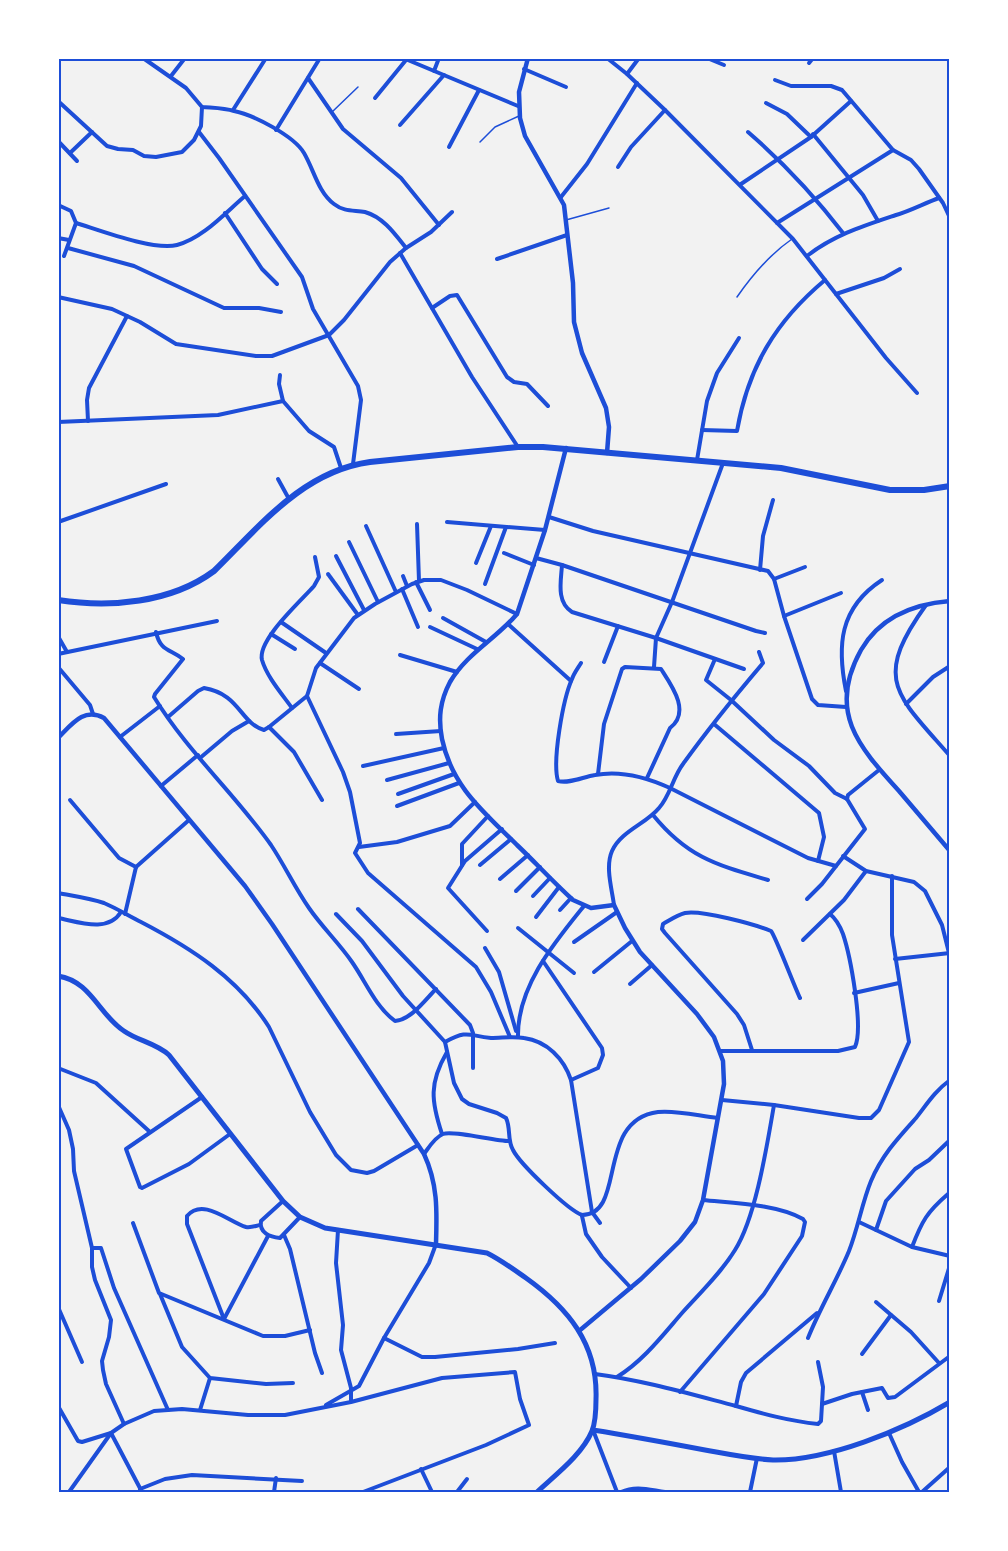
<svg xmlns="http://www.w3.org/2000/svg" width="1008" height="1551" viewBox="0 0 1008 1551" font-family="'Alegreya Sans',sans-serif">
	<style>
		.lines { fill: none; stroke-linecap: round; stroke-linejoin: round }
		.service { stroke: #1d4ed8; stroke-width: 1.5 }
		.minor { stroke: #1d4ed8; stroke-width: 4 }
		.tertiary { stroke: #1d4ed8; stroke-width: 4.5 }
		.secondary { stroke: #1d4ed8; stroke-width: 5 }
		.primary { stroke: #1d4ed8; stroke-width: 6 }
		.neatline { fill: none; stroke: #1d4ed8; stroke-width: 2 }
	</style>
	<rect width="100%" height="100%" fill="#f2f2f2"/>
	<g class="lines">
		<g class="service">
			<path d="M332,112l26,-25"/>
			<path d="M480,142l15,-15 24,-11"/>
			<path d="M566,220l43,-12"/>
			<path d="M737,297c16,-23 32,-42 55,-58"/>
		</g>
		<g class="minor">
			<path d="M143,58l43,30 16,19c11,1 22,1 32,4 20,4 60,25 70,42 10,17 14,39 30,51 10,8 20,6 31,8 18,5 30,22 41,36"/>
			<path d="M403,58l115,48"/>
			<path d="M607,58l20,16 38,36 128,129 93,119 31,35"/>
			<path d="M707,58l17,7"/>
			<path d="M809,63l4,-5"/>
			<path d="M524,69l42,18"/>
			<path d="M434,71l5,-13"/>
			<path d="M627,74l12,-16"/>
			<path d="M171,76l14,-18"/>
			<path d="M308,78l35,51 58,49 38,47"/>
			<path d="M775,80l16,6h40l11,4 51,60 18,10 8,9 24,34 7,15"/>
			<path d="M375,98l31,-38"/>
			<path d="M58,101l49,45 11,3 15,1 11,6 12,1 26,-5 12,-12 7,-14 1,-19"/>
			<path d="M766,103l21,11 24,23"/>
			<path d="M233,110l33,-52"/>
			<path d="M400,125l44,-50"/>
			<path d="M276,130l44,-72"/>
			<path d="M199,132l20,26 83,119 11,32 45,77 3,14 -8,64"/>
			<path d="M748,132c37,32 65,62 95,101"/>
			<path d="M813,134l50,61 15,26"/>
			<path d="M58,141l19,20"/>
			<path d="M449,147l30,-57"/>
			<path d="M70,153l22,-21"/>
			<path d="M618,167l13,-20 34,-37"/>
			<path d="M741,184l70,-47 40,-36"/>
			<path d="M561,197l26,-33 50,-81"/>
			<path d="M58,205l13,6 5,12 -12,33"/>
			<path d="M225,213l37,56 15,15"/>
			<path d="M76,223c23,7 78,28 101,22 26,-7 48,-32 68,-49"/>
			<path d="M777,223l116,-73"/>
			<path d="M58,238l11,2"/>
			<path d="M68,248l66,18 90,42h35l22,4"/>
			<path d="M400,253l72,124 46,70"/>
			<path d="M807,256c27,-21 56,-30 89,-41 14,-4 29,-12 43,-17"/>
			<path d="M497,259l70,-24"/>
			<path d="M836,294l48,-16 16,-9"/>
			<path d="M58,297l54,12 28,13 36,22 80,12h16l57,-21 15,-15 46,-58 16,-14 25,-16 21,-20"/>
			<path d="M432,308l18,-12 7,-1 50,82 7,5 13,2 21,22"/>
			<path d="M280,375l-1,9 4,17 26,30 25,16 7,21"/>
			<path d="M88,421l-1,-21 2,-12 38,-72"/>
			<path d="M58,422l160,-7 65,-14"/>
			<path d="M702,430l35,1c11,-64 39,-110 88,-151"/>
			<path d="M697,460l10,-59 10,-28 22,-35"/>
			<path d="M278,479l11,20"/>
			<path d="M549,517l44,14 175,40 6,8 10,37 28,83 6,6 28,2"/>
			<path d="M58,522l108,-38"/>
			<path d="M447,522l98,8"/>
			<path d="M417,524l2,57"/>
			<path d="M366,526l30,66"/>
			<path d="M349,542l29,60"/>
			<path d="M504,553l30,12"/>
			<path d="M336,556l28,54"/>
			<path d="M536,558l26,7 194,66 9,2"/>
			<path d="M476,563l15,-37"/>
			<path d="M562,565c-1,16 -6,37 10,47l84,26 88,31"/>
			<path d="M760,570l3,-34 10,-36"/>
			<path d="M328,574l30,41"/>
			<path d="M403,576l4,10"/>
			<path d="M774,579l31,-12"/>
			<path d="M416,582l14,28"/>
			<path d="M485,584l21,-57"/>
			<path d="M402,589l16,38"/>
			<path d="M58,603l1,35 8,14"/>
			<path d="M926,605c-54,75 -30,89 24,151"/>
			<path d="M784,616l57,-23"/>
			<path d="M443,618l43,24"/>
			<path d="M281,622l45,31"/>
			<path d="M508,624l63,57"/>
			<path d="M430,627l47,22"/>
			<path d="M156,632c4,19 14,17 27,27l-28,35 -1,3c33,54 81,97 117,148 14,21 24,43 38,63 13,19 30,35 43,54 14,20 23,44 43,59 16,-1 30,-21 41,-32"/>
			<path d="M271,634l24,15"/>
			<path d="M58,654l159,-33"/>
			<path d="M400,655l57,17"/>
			<path d="M715,659l-9,21 25,20 43,40 35,26 26,27 12,6"/>
			<path d="M604,662l14,-36"/>
			<path d="M320,663l39,26"/>
			<path d="M581,663c-3,5 -7,10 -9,16 -9,20 -20,82 -14,102 11,3 25,-4 37,-6 26,-5 51,2 75,13l138,70 28,8"/>
			<path d="M58,667l32,38 3,9"/>
			<path d="M654,667l2,-29 16,-36 51,-139"/>
			<path d="M846,691c-9,-45 -7,-83 36,-111"/>
			<path d="M307,696l36,76 7,20 10,51 -5,10 13,20 108,94 15,25 19,45"/>
			<path d="M906,704l27,-27 17,-11"/>
			<path d="M292,708c-10,-14 -25,-31 -30,-48 -5,-20 39,-59 52,-74l5,-9 -4,-20"/>
			<path d="M168,717l30,-26 6,-3c36,6 36,35 60,42l5,-3 25,25 28,48"/>
			<path d="M714,724l105,89 5,24 -6,24"/>
			<path d="M269,727l38,-31 9,-28 38,-50 21,-14 37,-20 12,-4h17l26,10 50,24"/>
			<path d="M396,734l45,-3"/>
			<path d="M120,737l40,-31"/>
			<path d="M200,758l32,-27 17,-10"/>
			<path d="M363,766l81,-18"/>
			<path d="M598,774l6,-50 18,-55 3,-2 36,2c11,17 30,43 9,59l-23,50"/>
			<path d="M387,780l62,-17"/>
			<path d="M161,786l37,-31"/>
			<path d="M398,794l56,-20"/>
			<path d="M847,799l1,-4 31,-25"/>
			<path d="M70,800l49,58 17,9"/>
			<path d="M397,806l62,-23"/>
			<path d="M653,815c35,43 64,50 115,65"/>
			<path d="M359,847l38,-5 53,-16 25,-24"/>
			<path d="M843,856l23,15 48,11 11,9 17,34 7,28"/>
			<path d="M462,865v-21l26,-28"/>
			<path d="M480,865l31,-26"/>
			<path d="M136,867l53,-47"/>
			<path d="M500,879l28,-24"/>
			<path d="M516,891l24,-24"/>
			<path d="M58,893c15,3 31,5 46,10 12,5 25,13 37,19 50,26 97,56 128,105l41,85 26,43 15,15 16,3 7,-2 44,-26"/>
			<path d="M533,896l17,-18"/>
			<path d="M807,899l15,-15 43,-55 -18,-30"/>
			<path d="M614,905c-2,-16 -9,-38 -2,-54 9,-20 34,-27 47,-43 11,-12 14,-31 24,-44 25,-35 52,-68 80,-101l-4,-11"/>
			<path d="M358,909l112,116 3,8v35"/>
			<path d="M560,910l11,-12"/>
			<path d="M125,914l11,-47"/>
			<path d="M336,914l26,27 41,55 42,46 9,41 8,16 7,5 28,9 9,5c5,10 1,22 7,32 7,14 55,60 69,65"/>
			<path d="M536,917l23,-30"/>
			<path d="M58,918c21,4 50,15 63,-6"/>
			<path d="M518,928l56,45"/>
			<path d="M487,931l-39,-43 17,-27 37,-32"/>
			<path d="M803,940l41,-40 22,-29"/>
			<path d="M574,942l43,-30"/>
			<path d="M485,948l14,24 17,59"/>
			<path d="M895,959l55,-6"/>
			<path d="M543,961l59,87 1,7 -5,13 -27,12"/>
			<path d="M594,972l38,-31"/>
			<path d="M630,984l22,-19"/>
			<path d="M854,993l45,-10"/>
			<path d="M518,1037c-1,-50 36,-94 66,-131"/>
			<path d="M445,1042c24,-13 23,-6 46,-4 11,0 22,-2 33,0 23,3 40,21 47,42l21,132 8,11"/>
			<path d="M752,1050l-8,-25 -7,-11 -72,-81 -3,-4 1,-5c7,-4 14,-9 22,-11 17,-3 69,11 86,18 4,4 24,57 29,67"/>
			<path d="M720,1051h118l17,-4c9,-20 -5,-92 -12,-113 -3,-8 -7,-15 -13,-20"/>
			<path d="M58,1068l38,15 54,49"/>
			<path d="M202,1097l-76,52 14,38 2,1 47,-24 41,-30"/>
			<path d="M722,1100l52,5 85,13h12l8,-8 30,-68 -17,-107v-59"/>
			<path d="M58,1105l11,25 4,19 1,22 18,77v19l3,13 16,40 -2,17 -7,24 1,9 3,14 18,40"/>
			<path d="M442,1134c-11,-33 -13,-51 5,-82"/>
			<path d="M424,1154c5,-7 11,-17 19,-20 9,-4 52,7 66,7"/>
			<path d="M283,1201l-22,20c-2,12 9,16 19,17l20,-21"/>
			<path d="M582,1215c45,0 13,-95 76,-103 19,-2 41,4 60,6"/>
			<path d="M582,1216l4,18 16,23 29,31"/>
			<path d="M859,1222l53,25 38,9"/>
			<path d="M133,1223l26,70 104,43h22l25,-6"/>
			<path d="M338,1230l-2,33 7,62 -2,25 10,38v13"/>
			<path d="M876,1230l10,-29 29,-32 14,-9 21,-20"/>
			<path d="M284,1235l6,14 25,104 7,20"/>
			<path d="M912,1247c10,-26 15,-35 36,-53"/>
			<path d="M92,1248h9l13,40 54,122"/>
			<path d="M160,1294l22,53 28,31 56,6 27,-1"/>
			<path d="M939,1301l11,-36"/>
			<path d="M876,1302l35,30 28,31"/>
			<path d="M58,1307l24,55"/>
			<path d="M224,1319l-37,-95v-8c16,-19 42,6 59,11 5,1 9,-1 14,-2"/>
			<path d="M224,1319l44,-83"/>
			<path d="M384,1338l38,19h13l83,-8 37,-6"/>
			<path d="M808,1338c12,-30 29,-58 41,-87 9,-23 13,-48 22,-70 11,-26 27,-43 45,-63 11,-14 19,-27 34,-38"/>
			<path d="M862,1354l29,-39"/>
			<path d="M595,1374c47,6 95,20 141,32 28,8 53,15 82,18l3,-3 2,-34 -5,-25"/>
			<path d="M617,1377c26,-16 45,-41 65,-64 18,-20 39,-40 53,-63 21,-33 32,-105 39,-145"/>
			<path d="M680,1392l84,-98 38,-58 3,-14 -2,-3c-26,-15 -71,-16 -100,-19"/>
			<path d="M862,1392l6,18"/>
			<path d="M822,1404l30,-10 30,-6 6,10 7,-1 55,-41"/>
			<path d="M326,1405l33,-19 25,-48 45,-75 7,-19"/>
			<path d="M58,1406l20,35 4,1 29,-9 31,59"/>
			<path d="M736,1406l5,-24 5,-9 71,-60"/>
			<path d="M200,1410l10,-32"/>
			<path d="M593,1430l24,62"/>
			<path d="M889,1433l13,29 17,30"/>
			<path d="M834,1451l7,41"/>
			<path d="M421,1469l11,23"/>
			<path d="M140,1489l25,-10 27,-4 110,6"/>
			<path d="M69,1492l42,-59 13,-9 30,-13 28,-2 66,6h37l66,-13 91,-24 73,-6 5,27 9,26 -43,20 -123,47"/>
			<path d="M274,1492l2,-14"/>
			<path d="M457,1492l10,-13"/>
			<path d="M621,1492c15,-7 29,-2 44,0"/>
			<path d="M750,1492l7,-34"/>
			<path d="M922,1492l28,-25"/>
		</g>
		<g class="tertiary">
			<path d="M528,58l-9,34 1,26 5,18 39,69 9,78 1,39 8,31 24,55 3,19 -2,26"/>
			<path d="M566,448l-21,82 -28,84c-21,25 -50,39 -67,68 -10,19 -12,36 -8,57 10,48 42,73 75,106 19,18 36,37 56,55l18,8 23,-3 11,23 15,24 57,62 17,23 9,24 1,23 -21,116 -8,22 -15,19 -39,38 -62,52"/>
			<path d="M950,601c-37,3 -70,16 -89,49 -34,61 -3,96 38,141 17,20 34,40 51,60"/>
			<path d="M58,738c14,-14 26,-31 46,-20l141,168 27,38 152,230c14,30 13,57 12,90"/>
		</g>
		<g class="secondary">
			<path d="M58,976c33,5 41,39 66,55 14,10 32,12 45,24l114,146 17,16 25,11 162,25c14,7 26,16 39,25 42,30 72,66 70,121 0,10 0,22 -4,32 -10,24 -37,44 -55,61"/>
			<path d="M593,1430c37,6 75,13 112,20 22,4 46,9 68,10 55,1 130,-30 177,-58"/>
		</g>
		<path class="primary" d="M58,600c52,8 113,3 156,-29 46,-45 89,-100 156,-109l148,-15h25l238,21 109,22h34l26,-4"/>
	</g>
	<rect width="1008" height="1551" fill="none" stroke="#ffffff" stroke-width="120"/>
	<rect x="60" y="60" width="888" height="1431" class="neatline"/>
</svg>
